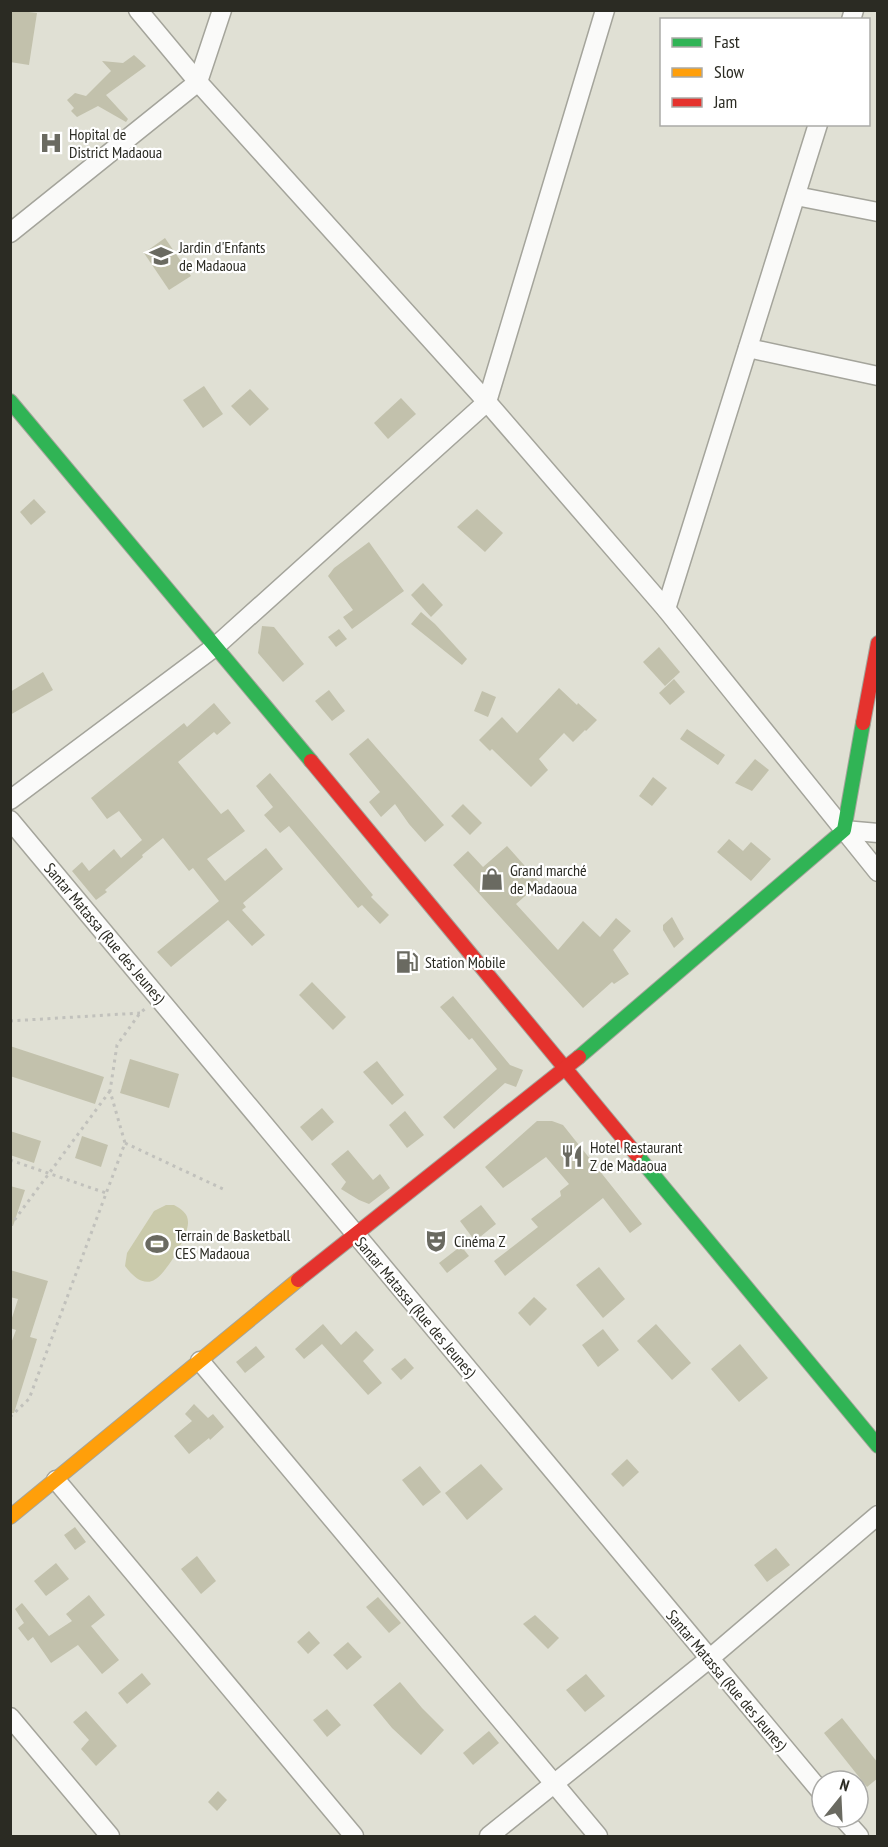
<svg xmlns="http://www.w3.org/2000/svg" width="888" height="1847" viewBox="0 0 888 1847" font-family="'PT Sans Narrow',sans-serif">
	<style>
		.green { fill: #cacaab }
		.building { fill: #c2c1ac }
		.lines { fill: none; stroke-linecap: round; stroke-linejoin: round }
		.street-casing { stroke: #a4a49b; stroke-width: 21 }
		.fast-casing { stroke: #a4a49b; stroke-width: 16 }
		.slow-casing { stroke: #a4a49b; stroke-width: 16 }
		.jam-casing { stroke: #a4a49b; stroke-width: 16 }
		.path { stroke: #c1c1bc; stroke-width: 3; stroke-dasharray: 3 4.5; stroke-linecap: butt }
		.street { stroke: #fafaf9; stroke-width: 18 }
		.fast { stroke: #30b455; stroke-width: 14 }
		.slow { stroke: #ff9f0a; stroke-width: 14 }
		.jam { stroke: #e5322d; stroke-width: 14 }
		.labels { text-anchor: middle; dominant-baseline: central; stroke-width: 4.5; stroke-linejoin: round; paint-order: stroke }
		.poi-label { font-size: 16px; fill: #2b2b23; stroke: #fff; text-anchor: start }
		.street-label { font-size: 16px; fill: #2b2b23; stroke: #fff }
	</style>
	<rect width="100%" height="100%" fill="#e0e0d4"/>
	<path class="green" d="M166,1205h8c7,4 14,8 14,17 1,13 -23,55 -36,59 -11,4 -21,-7 -27,-15l2,-13 27,-42z"/>
	<g class="building">
		<path d="M12,10l25,3 -8,52 -19,-3z"/>
		<path d="M134,55l12,11 -40,29 22,24 -2,3 -28,-16 -21,11 -6,-6 3,-3 -7,-8 8,-7 11,3 25,-25 -9,-10 21,2z"/>
		<path d="M165,238l26,38 -22,14 -25,-37z"/>
		<path d="M204,386l19,28 -20,14 -20,-28z"/>
		<path d="M250,389l19,20 -19,17 -19,-20z"/>
		<path d="M401,398l15,16 -28,25 -14,-16z"/>
		<path d="M34,499l12,13 -15,13 -11,-13z"/>
		<path d="M477,509l26,24 -18,19 -28,-25z"/>
		<path d="M369,542l35,49 -52,38 -9,-12 10,-7 -25,-34 6,-8z"/>
		<path d="M423,583l20,22 -12,12 -20,-22z"/>
		<path d="M421,612l14,12 32,35 -5,6 -51,-41z"/>
		<path d="M262,626l12,1 30,37 -21,18 -25,-29z"/>
		<path d="M339,629l8,10 -11,8 -8,-10z"/>
		<path d="M659,647l21,25 -15,14 -22,-24z"/>
		<path d="M43,672l10,18 -43,25v-23z"/>
		<path d="M674,679l11,13 -15,13 -11,-12z"/>
		<path d="M559,688l18,17 1,-2 19,17 -11,11 -1,-1 -12,12 -9,-9 -25,26 9,11 -17,17 -39,-38 -2,2 -11,-11 23,-23 15,16z"/>
		<path d="M329,690l16,21 -13,10 -17,-20z"/>
		<path d="M482,691l14,6 -8,20 -14,-6z"/>
		<path d="M214,703l17,20 -14,12 -3,-3 -36,30 43,52 7,-5 17,22 -38,28 18,22 41,-33 17,21 -40,34 3,4 -4,3 23,25 -13,11 -24,-26 -57,47 -14,-15 62,-51 -26,-33 -4,3 -26,-33 -21,17 1,2 -38,33 2,2 -11,8 -24,-29 10,-9 7,9 25,-22 7,9 21,-18 -23,-29 -12,8 -16,-21 93,-75 3,4z"/>
		<path d="M687,729l38,26 -7,10 -38,-26z"/>
		<path d="M368,738l76,87 -19,17 -16,-18 -14,-20 -14,13 -12,-15 11,-10 -31,-38z"/>
		<path d="M755,759l14,11 -17,21 -17,-8z"/>
		<path d="M270,773l103,122 -2,2 18,18 -9,9 -18,-19 -4,3 -69,-82 -9,7 -16,-18 9,-8 -17,-21z"/>
		<path d="M653,777l14,11 -15,18 -13,-10z"/>
		<path d="M463,804l19,19 -12,12 -19,-19z"/>
		<path d="M729,839l14,12 8,-9 20,17 -20,22 -34,-29z"/>
		<path d="M507,846l33,37 -24,21 42,46 25,-29 17,16 16,-19 15,13 -18,19 16,24 -15,10 -2,-2 -29,26 -130,-143 15,-14 15,16z"/>
		<path d="M672,917l12,22 -10,9 -11,-18v-5z"/>
		<path d="M312,982l34,35 -13,13 -34,-35z"/>
		<path d="M453,996l57,69 13,5 -7,17 -11,-4 -51,46 -11,-12 54,-48 -25,-31 -3,2 -29,-33z"/>
		<path d="M10,1046l94,31 -9,27 -85,-28z"/>
		<path d="M130,1059l49,15 -10,34 -49,-15z"/>
		<path d="M377,1061l27,34 -12,10 -29,-33z"/>
		<path d="M322,1108l12,14 -22,19 -12,-14z"/>
		<path d="M405,1111l19,24 -17,13 -18,-23z"/>
		<path d="M537,1121h15l11,4 79,99 -12,9 -27,-35 -98,78 -11,-15 44,-34 -7,-8 30,-23 -1,-5 9,-7 -23,-27 -43,31 -18,-21z"/>
		<path d="M10,1131l31,10 -7,22 -24,-8z"/>
		<path d="M82,1136l26,9 -7,22 -26,-9z"/>
		<path d="M348,1150l25,30 7,-6 10,14 -21,16 -10,-4 -18,-11 5,-7 -15,-18z"/>
		<path d="M10,1186l15,4 -12,36 -3,-1z"/>
		<path d="M481,1205l15,19 -21,17 -15,-20z"/>
		<path d="M461,1246l8,10 -22,17 -8,-10z"/>
		<path d="M599,1267l26,32 -22,19 -27,-33z"/>
		<path d="M10,1270l38,11 -18,56 7,2 -23,74h-4v-67l6,-16 -6,-2v-4l8,-25 -8,-2z"/>
		<path d="M534,1297l13,12 -17,17 -12,-13z"/>
		<path d="M323,1324l18,21 15,-14 18,19 -11,11 19,22 -14,12 -46,-51 -18,15 -9,-10z"/>
		<path d="M656,1324l35,39 -19,17 -35,-39z"/>
		<path d="M603,1329l16,21 -21,17 -16,-22z"/>
		<path d="M740,1344l28,34 -29,24 -28,-33z"/>
		<path d="M256,1346l9,11 -20,16 -9,-11z"/>
		<path d="M405,1358l9,10 -13,12 -10,-11z"/>
		<path d="M194,1404l14,14 5,-4 11,13 -14,13 -1,-2 -20,16 -15,-18 18,-15 -7,-7z"/>
		<path d="M627,1459l12,13 -16,15 -12,-13z"/>
		<path d="M481,1464l22,25 -36,31 -22,-27z"/>
		<path d="M420,1466l21,26 -18,14 -21,-26z"/>
		<path d="M75,1527l11,15 -11,8 -11,-15z"/>
		<path d="M776,1548l14,17 -23,17 -13,-17z"/>
		<path d="M197,1556l19,25 -15,13 -20,-25z"/>
		<path d="M56,1563l13,16 -23,17 -12,-15z"/>
		<path d="M89,1595l16,20 -14,11 28,34 -17,14 -24,-29 -27,18 -18,-26 -5,4 -10,-13 6,-5 -9,-14 7,-6 27,33 23,-15 -6,-7z"/>
		<path d="M378,1597l23,26 -12,10 -23,-26z"/>
		<path d="M535,1615l24,23 -11,11 -25,-25z"/>
		<path d="M309,1631l11,12 -12,11 -11,-12z"/>
		<path d="M348,1642l14,15 -15,13 -14,-15z"/>
		<path d="M142,1673l9,11 -24,20 -9,-11z"/>
		<path d="M586,1674l19,22 -20,16 -19,-22z"/>
		<path d="M400,1682l22,26 22,22 -23,25 -29,-27 -19,-23z"/>
		<path d="M327,1709l14,16 -14,12 -14,-17z"/>
		<path d="M86,1711l31,35 -21,20 -15,-17 8,-9 -16,-18z"/>
		<path d="M842,1718l36,45v15l-11,9 -43,-54z"/>
		<path d="M489,1731l10,12 -26,22 -10,-12z"/>
		<path d="M218,1791l9,9 -10,11 -9,-9z"/>
	</g>
	<g class="lines">
		<g class="street-casing">
			<g id="street">
				<path d="M138,10l60,72 289,320 179,207 212,263"/>
				<path d="M851,20l3,-10"/>
				<path d="M796,196l82,16"/>
				<path d="M10,233l188,-151 24,-72"/>
				<path d="M748,348l130,28"/>
				<path d="M666,609l152,-485"/>
				<path d="M10,800l206,-154 271,-244 118,-392"/>
				<path d="M10,820l812,973"/>
				<path d="M844,830l34,3"/>
				<path d="M200,1361l398,475"/>
				<path d="M56,1480l298,356"/>
				<path d="M10,1717l100,119"/>
				<path d="M842,1817l17,19"/>
				<path d="M489,1836l220,-177 169,-144"/>
			</g>
		</g>
		<g class="fast-casing">
			<g id="fast">
				<path d="M10,401l301,360"/>
				<path d="M579,1057l265,-227 19,-107"/>
				<path d="M636,1154l242,292"/>
			</g>
		</g>
		<g class="slow-casing">
			<path id="slow" d="M10,1517l288,-237"/>
		</g>
		<g class="jam-casing">
			<g id="jam">
				<path d="M863,723l15,-80"/>
				<path d="M311,761l325,393"/>
				<path d="M298,1280l281,-223"/>
			</g>
		</g>
		<g class="path">
			<path d="M10,1021l130,-8"/>
			<path d="M125,1143l98,46"/>
			<path d="M10,1160l96,33"/>
			<path d="M10,1226l100,-135"/>
			<path d="M10,1417l19,-18 96,-256 -15,-52 7,-46 23,-32 6,-5"/>
		</g>
		<use href="#street" class="street"/>
		<use href="#fast" class="fast"/>
		<use href="#slow" class="slow"/>
		<use href="#jam" class="jam"/>
	</g>
	<defs>
		<g id="hospital-bare" transform="scale(1.8)"><path d="M-5-5h3v3.5h4V-5h3V5h-3V1.5h-4V5h-3Z" fill="#6a6a61" stroke="#fff" stroke-width="2.5" paint-order="stroke"/></g>
		<g id="school-bare" transform="scale(1.8)"><path d="M0-5L7-2L0 1L-7-2ZM-4 1L0 2.5L4 1V4Q0 6-4 4Z" fill="#6a6a61" stroke="#fff" stroke-width="2.5" paint-order="stroke"/></g>
		<g id="shop-bare" transform="scale(1.8)"><path d="M-5-2.5h2.3a2.7 3.5 0 0 1 5.4 0H5L5.5 6h-11ZM-1.5-2.5h3a1.5 2.3 0 0 0-3 0Z" fill="#6a6a61" stroke="#fff" stroke-width="2.5" paint-order="stroke"/></g>
		<g id="fuel-bare" transform="scale(1.8)"><path d="M-5.5-6h7V0h2V4h1.3V-2.5L3-4.5l.8-.8L6-3V5H2.5V1h-1V6h-7ZM-4.2-4.7v3.2H.2V-4.7Z" fill="#6a6a61" stroke="#fff" stroke-width="2.5" paint-order="stroke"/></g>
		<g id="restaurant-bare" transform="scale(1.8)"><path d="M-5-6h1v4h1v-4h1v4h1v-4h1v5L-1.5 .5V6h-2V.5L-5-1ZM5-6V6H3V1.5H1.5Q1.5-4 5-6Z" fill="#6a6a61" stroke="#fff" stroke-width="2.5" paint-order="stroke"/></g>
		<g id="theatre-bare" transform="scale(1.8)"><path d="M-5-5.5Q0-4 5-5.5V0Q5 5 0 6Q-5 5-5 0ZM-3.3-2.5H-1v1.5H-3.3ZM1-2.5H3.3v1.5H1ZM-2.8 1Q0 5.5 2.8 1Z" fill="#6a6a61" stroke="#fff" stroke-width="2.5" paint-order="stroke"/></g>
		<g id="stadium-bare" transform="scale(1.8)"><path d="M0-5a6.5 5 0 1 0 0 10a6.5 5 0 1 0 0-10ZM-3.5-1.8h7v3.6h-7Z" fill="#6a6a61" stroke="#fff" stroke-width="2.5" paint-order="stroke"/></g>
	</defs>
	<g fill-rule="evenodd">
		<use href="#hospital-bare" x="51" y="143"/>
		<use href="#school-bare" x="161" y="256"/>
		<use href="#shop-bare" x="492" y="879"/>
		<use href="#fuel-bare" x="407" y="962"/>
		<use href="#restaurant-bare" x="572" y="1156"/>
		<use href="#theatre-bare" x="436" y="1241"/>
		<use href="#stadium-bare" x="157" y="1244"/>
	</g>
	<g class="labels">
		<g class="poi-label">
			<text x="69" y="134">Hopital de<tspan x="69" dy="18">District Madaoua</tspan></text>
			<text x="179" y="247">Jardin d'Enfants<tspan x="179" dy="18">de Madaoua</tspan></text>
			<text x="510" y="870">Grand marché<tspan x="510" dy="18">de Madaoua</tspan></text>
			<text x="425" y="962">Station Mobile</text>
			<text x="590" y="1147">Hotel Restaurant<tspan x="590" dy="18">Z de Madaoua</tspan></text>
			<text x="175" y="1235">Terrain de Basketball<tspan x="175" dy="18">CES Madaoua</tspan></text>
			<text x="454" y="1241">Cinéma Z</text>
		</g>
		<g class="street-label">
			<text transform="translate(105 933) rotate(50)">Santar Matassa (Rue des Jeunes)</text>
			<text transform="translate(416 1307) rotate(50)">Santar Matassa (Rue des Jeunes)</text>
			<text transform="translate(727 1680) rotate(50)">Santar Matassa (Rue des Jeunes)</text>
		</g>
	</g>
	<rect width="888" height="1847" fill="none" stroke="#2b2b23" stroke-width="24"/>
	<rect x="660" y="18" width="210" height="108" fill="#ffffff" stroke="#aaaaa7" stroke-width="1.5"/>
	<rect x="672" y="38" width="30" height="9" fill="#30b455" stroke="#aaaaa7" stroke-width="1.5"/>
	<text x="714" y="48" font-size="18" fill="#2b2b23">Fast</text>
	<rect x="672" y="68" width="30" height="9" fill="#ff9f0a" stroke="#aaaaa7" stroke-width="1.5"/>
	<text x="714" y="78" font-size="18" fill="#2b2b23">Slow</text>
	<rect x="672" y="98" width="30" height="9" fill="#e5322d" stroke="#aaaaa7" stroke-width="1.5"/>
	<text x="714" y="108" font-size="18" fill="#2b2b23">Jam</text>
	<g transform="translate(840 1799) rotate(18)"><circle r="28" fill="#ffffff" stroke="#aaaaa7" stroke-width="1.5"/>
	<path d="M0-4.5L10 22L0 15L-10 22Z" fill="#6a6a61"/>
	<text y="-9" font-size="16" font-weight="bold" text-anchor="middle" fill="#2b2b23">N</text>
	</g>
</svg>
